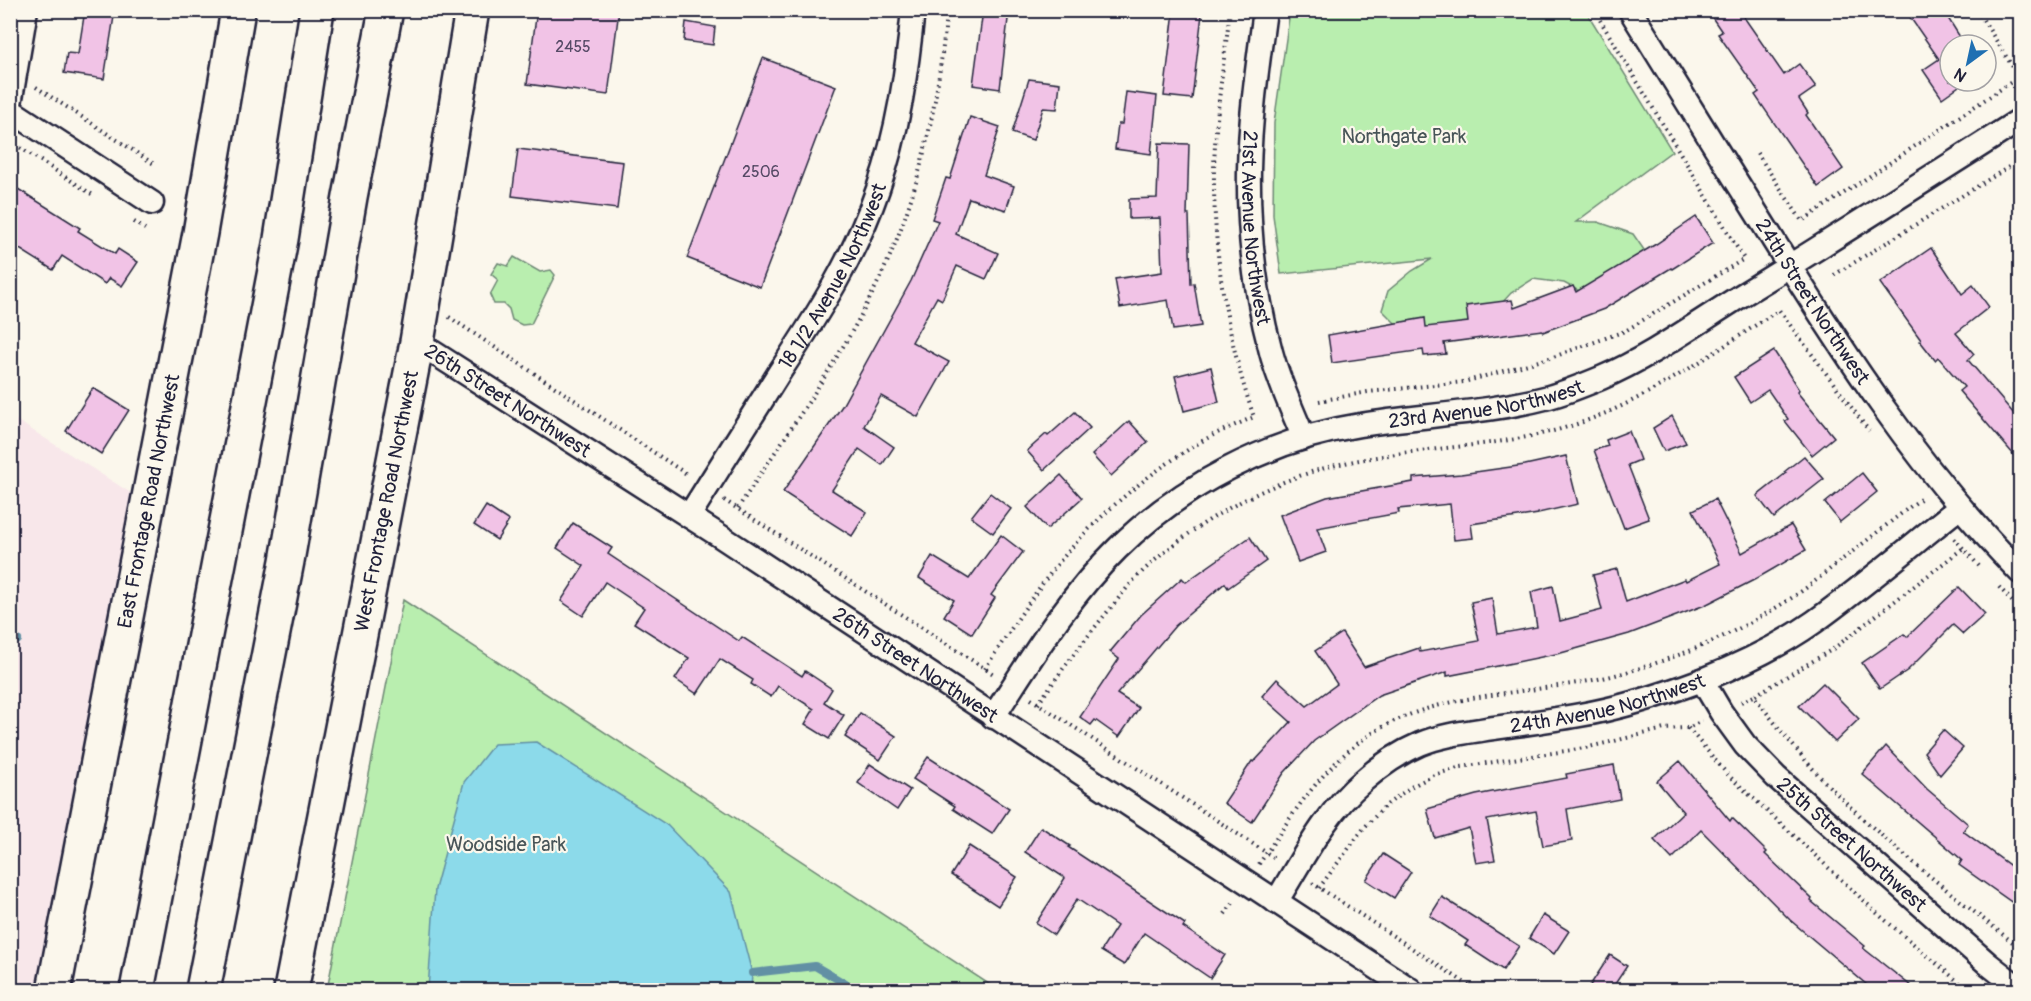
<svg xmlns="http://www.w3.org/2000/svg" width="2031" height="1001" viewBox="0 0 2031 1001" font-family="Pangolin,sans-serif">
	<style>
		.built { fill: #f8e7ea }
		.green { fill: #b9eeaf; stroke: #6e8875; stroke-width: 1.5 }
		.water { fill: #8cdaea; stroke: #6290a4; stroke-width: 1.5 }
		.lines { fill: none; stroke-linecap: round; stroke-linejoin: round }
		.stream { stroke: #6290a4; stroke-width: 8 }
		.building { fill: #f1c3e6; stroke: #22223b; stroke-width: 1.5 }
		.street-casing { stroke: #22223b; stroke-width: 27 }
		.secondary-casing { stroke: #22223b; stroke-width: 38 }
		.highway-casing { stroke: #22223b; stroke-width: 38 }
		.path { stroke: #22223b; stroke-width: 4; stroke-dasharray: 1.5 4.5; stroke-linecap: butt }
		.street { stroke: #fbf7ec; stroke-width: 22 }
		.secondary { stroke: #fbf7ec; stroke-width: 33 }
		.highway { stroke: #fbf7ec; stroke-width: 33 }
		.labels { text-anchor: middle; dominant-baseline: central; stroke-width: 4.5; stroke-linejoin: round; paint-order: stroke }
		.number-label { font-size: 16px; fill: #564a66 }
		.park-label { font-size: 20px; fill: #485558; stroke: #fbf7ec }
		.street-label { font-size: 20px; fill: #22223b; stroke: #fbf7ec }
	</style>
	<rect width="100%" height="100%" fill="#fbf7ec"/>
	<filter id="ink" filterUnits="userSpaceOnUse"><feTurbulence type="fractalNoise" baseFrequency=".0167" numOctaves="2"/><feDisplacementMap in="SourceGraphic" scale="12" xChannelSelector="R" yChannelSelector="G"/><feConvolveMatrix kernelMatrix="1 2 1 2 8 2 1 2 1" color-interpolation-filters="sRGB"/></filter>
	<g filter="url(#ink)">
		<path class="built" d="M10,416l138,88 -94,486h-43z"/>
		<g class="green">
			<path d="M1290,11h296l86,140 -96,71h22l35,12 18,26 -55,40 -32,-17 -31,-4 -22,14 -21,23 -66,22 -29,-15 -13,-13 6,-19 24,-20 20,-12 -151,15 -8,-59 1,-92z"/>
			<path d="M514,257l26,15 11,-2 4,5 -24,49 -9,1 -10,-5 -3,-11 -5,-5h-10l-4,-9 8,-15 -7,-6 7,-11 10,3z"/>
			<path d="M403,600l595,390h-671z"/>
		</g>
		<path class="water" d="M536,742l131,83 64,67 21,81 -1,17h-323l7,-101 29,-107 30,-38z"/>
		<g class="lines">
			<g class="stream">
				<path d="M10,636l8,4"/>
				<path d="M752,973l63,-7 41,24"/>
			</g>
		</g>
		<g class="building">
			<path d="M85,10h30l-11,69 -40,-6 3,-20 11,1z"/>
			<path d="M537,10h82l-11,85 -81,-11z"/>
			<path d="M983,10h26l-9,79 -27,-4z"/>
			<path d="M1707,10h32l45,65 15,-11 17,23 -17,12 9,14 -2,2 37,54 -25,18 -63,-92 4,-3 -41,-58 4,-2z"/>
			<path d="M1905,10h38l22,35h-15v36h16l-24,17 -19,-28 16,-11z"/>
			<path d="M1174,11l28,3 -10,85 -28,-3z"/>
			<path d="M686,22l29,5 -2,18 -29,-4z"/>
			<path d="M763,58l73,28 -76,201 -73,-29z"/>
			<path d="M1029,79l31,4 -3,26 -14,-1 -10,32 -21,-7z"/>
			<path d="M1126,92l31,4 -6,58 -36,-5 3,-25h4z"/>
			<path d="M970,117l30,10 -16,48 30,11 -8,24 -37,-12 -13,36 42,19 -12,26 -29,-13 -15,34 -5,-3 -25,45 37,20 -31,55 -37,-21 -17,30 30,21 -12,18 -23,-16 -27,41 35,22 -15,24 -69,-44 59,-86 69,-125 27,-60 -6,-2 14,-41 4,1z"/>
			<path d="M1159,143l30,1 -2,71h2l2,69 3,-1 7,43 -28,4 -5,-30 -48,8 -5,-29 47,-7 -2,-54 -31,1v-20l28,-1z"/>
			<path d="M518,149l105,13 -6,47 -105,-13z"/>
			<path d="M10,184l70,44 -2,3 37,23 3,-5 20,13 -16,24 -13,-8 -4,6 -43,-28 -9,14 -43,-27z"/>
			<path d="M1696,217l17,26 -41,26 -1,-1 -67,41 -61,23 -1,-2 -98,13 2,11 -22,2 -1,-6 -91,13 -4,-28 97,-17 1,9 42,-5 -2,-16 46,-6 2,8 59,-22 3,6 80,-48z"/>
			<path d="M1931,248l31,46 11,-9 16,22 -33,26 18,21 -6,6 52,61v41l-61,-71 5,-4 -26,-30 -3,3 -15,-19 1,-1 -41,-57z"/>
			<path d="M1774,351l25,39 -2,2 37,45 -22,18 -27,-34 3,-2 -20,-29 -18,12 -16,-25z"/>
			<path d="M1211,367l8,35 -35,9 -9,-35z"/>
			<path d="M93,388l36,22 -28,44 -35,-23z"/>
			<path d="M1075,412l15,16 -46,42 -17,-19 19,-17 2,2z"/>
			<path d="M1672,416l14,27 -22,8 -11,-23z"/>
			<path d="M1129,421l19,21 -37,34 -19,-21z"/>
			<path d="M1629,431l11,29 -12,5 21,54 -25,9 -30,-78 14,-4 -2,-6z"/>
			<path d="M1566,456l12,48 -40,9v1l-67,10 2,14 -19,2 -4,-36 -52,5 1,4 -82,15 9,24 -28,10 -18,-47 47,-18 86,-15v-4l48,-4 64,-9z"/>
			<path d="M1804,456l20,23 -50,39 -17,-22 29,-23 -2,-1z"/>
			<path d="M1862,473l15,19 -37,30 -15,-19z"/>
			<path d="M1061,475l21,23 -35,31 -20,-22z"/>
			<path d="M990,493l21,16 -18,24 -22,-16z"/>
			<path d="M1715,499l27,54 49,-28 15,25 -52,30 -49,25 -76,29 -68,19 -73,15 -41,8v-4l-68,23 -65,46 -30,32 -32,49 -28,-19 28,-42 2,1 37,-40 -29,-26 15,-17 30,27 30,-22 -22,-33 27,-18 22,34 55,-19 1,4 59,-11 -8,-39 21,-4 6,36 39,-7 -6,-35 22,-6 7,35 42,-11 -9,-35 24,-6 9,33 59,-23 1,2 34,-17 -27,-54z"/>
			<path d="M486,506l23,15 -12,19 -23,-15z"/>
			<path d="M573,523l39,25 -4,6 131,87 3,-4 60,39 3,-5 27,18 -8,13 20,13 -15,24 -24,-15 9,-15 -36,-23 -7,11 -20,-13 2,-4 -33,-21 -23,35 -22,-15 14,-21 -55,-35 10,-15 -39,-26 -22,34 -22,-15 23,-35 -27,-18z"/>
			<path d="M1001,535l22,17 -32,43 4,3 -23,36 -28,-18 10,-16 -35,-22 13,-22 37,23z"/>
			<path d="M1250,537l16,24 -38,27 -3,-5 -50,43 -58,68 22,14 -20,29 -24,-17 -4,5 -11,-8 39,-58 -9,-7 31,-37 41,-37 4,4z"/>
			<path d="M1959,587l26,27 -22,20 -10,-9 -45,45 -28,19 -18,-26 42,-29 3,3z"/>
			<path d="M1823,683l36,36 -24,23 -36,-36z"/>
			<path d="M860,713l36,23 -16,24 -35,-23z"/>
			<path d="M1943,730l20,18 -23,27 -16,-23z"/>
			<path d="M1886,746l41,43 41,35 -5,7 57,42v35l-61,-43 3,-5 -100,-86z"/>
			<path d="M928,757l81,52 -17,25 -39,-25 2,-3 -42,-27z"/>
			<path d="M1680,761l50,60 2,-3 35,34 -2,2 47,45 -1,2 54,45 -2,2 53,42h-43l-83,-70 -89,-90 -29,29 -18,-19 29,-28 -26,-31z"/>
			<path d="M870,764l40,26 -13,20 -39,-27z"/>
			<path d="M1614,765l6,34 -53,10 5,32 -29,5 -7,-35 -49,9 8,40 -19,3 -7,-35 -34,10 -8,-29 49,-14 91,-17 -1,-4z"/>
			<path d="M1041,827l29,19 -2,1 117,77 -2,3 42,28 -15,23 -66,-45 -20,32 -23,-14 16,-25 -40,-27 -23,36 -18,-12 29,-45 -40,-26z"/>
			<path d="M969,846l48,31 -19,29 -47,-31z"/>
			<path d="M1383,854l28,18 -17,26 -28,-18z"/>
			<path d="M1442,897l77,49 -16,24 -38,-25 3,-4 -38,-25z"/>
			<path d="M1543,915l26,16 -15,23 -25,-16z"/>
			<path d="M1610,955l17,11 -16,24h-24z"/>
		</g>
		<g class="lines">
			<g class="street-casing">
				<g id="street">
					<path id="s1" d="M1265,10c-7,53 -15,107 -16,160 -1,61 6,123 22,182 8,30 21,58 33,86"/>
					<path id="s2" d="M1630,10c46,74 91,147 137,220 75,121 153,241 253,342"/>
					<path d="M10,104l16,-94"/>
					<path d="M10,110l142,93"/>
					<path id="s3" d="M417,342l303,194 691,454"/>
					<path id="s4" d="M689,516c30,-48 60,-96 90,-143 39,-59 76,-117 99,-184 20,-57 29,-118 35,-179"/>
					<path id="s5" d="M1702,680l19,32 24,33 31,32 211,186 33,26"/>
					<path id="s6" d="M993,717c38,-58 74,-119 124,-168 64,-64 154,-110 243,-124 63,-10 128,-12 189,-28 18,-5 35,-12 52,-19 49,-21 93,-53 138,-81 95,-58 188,-118 281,-177"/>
					<path id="s7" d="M1276,902c26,-42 49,-89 87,-121 17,-15 36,-28 57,-37 19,-8 41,-11 61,-14 33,-5 66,-9 99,-15 41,-7 82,-20 122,-35 38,-15 78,-34 112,-58 50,-36 98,-77 146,-115"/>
				</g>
			</g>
			<g class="secondary-casing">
				<g id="secondary">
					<path id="s8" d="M54,990l146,-757 38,-223"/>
					<path id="s9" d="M291,990l126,-648 55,-332"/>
				</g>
			</g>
			<g class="highway-casing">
				<g id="highway">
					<path d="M137,990l144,-751 36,-229"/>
					<path d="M203,990l84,-429 63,-364 36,-187"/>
				</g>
			</g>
			<g class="path">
				<path d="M36,87l118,77"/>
				<path d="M10,141l83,54"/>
				<path d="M1757,153l45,68 217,-144 -42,-67"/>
				<path d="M134,222l11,7"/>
				<path d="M1834,275l186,-115"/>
				<path d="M449,317l239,158"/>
				<path d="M1319,401l49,-9 96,-10 89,-25 72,-26 119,-72 -150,-249"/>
				<path d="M724,500l271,175"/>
				<path d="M738,508c60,-92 129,-183 166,-288 24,-68 36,-138 43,-210"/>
				<path d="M1954,538l25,28"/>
				<path d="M1962,549l-129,100 -79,47c22,29 45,58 70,85 60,61 129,114 196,167"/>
				<path d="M1999,587l21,23"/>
				<path d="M985,669c24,-37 48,-75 76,-109 40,-48 90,-89 143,-120 16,-9 34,-16 50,-23 -27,-78 -41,-164 -40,-247 1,-53 10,-107 16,-160"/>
				<path d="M1031,699l245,160"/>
				<path d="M1741,702l13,-6"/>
				<path d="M1038,704c23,-33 46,-64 71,-94 11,-13 21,-27 33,-38 61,-57 140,-99 223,-113 63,-12 130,-12 192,-29 82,-22 152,-75 222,-120l90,121"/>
				<path d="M1688,728l40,47 75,69 75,70 90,76"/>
				<path d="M1259,864c33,-49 64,-100 115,-132 59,-36 131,-37 197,-48 40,-6 80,-18 118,-33 36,-14 72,-33 104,-54 17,-11 32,-24 47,-36 28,-21 55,-43 83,-64"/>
				<path d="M1312,883l164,107"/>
				<path d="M1319,888l45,-60 20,-21 25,-19 25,-13 27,-8 124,-19 79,-19 24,-1 14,-7"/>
				<path d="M1225,914l10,-14"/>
			</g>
			<use href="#street" class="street"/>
			<use href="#secondary" class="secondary"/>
			<use href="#highway" class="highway"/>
		</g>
	</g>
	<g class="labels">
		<g class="number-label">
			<text x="573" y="47">2455</text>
			<text x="761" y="172">2506</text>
		</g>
		<g class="park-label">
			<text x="1404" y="136">Northgate Park</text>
			<text x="506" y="844">Woodside Park</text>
		</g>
		<g class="street-label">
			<text stroke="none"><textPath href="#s1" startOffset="219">21st Avenue Northwest</textPath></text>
			<text stroke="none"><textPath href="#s4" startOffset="280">18 1/2 Avenue Northwest</textPath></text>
			<text stroke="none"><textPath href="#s2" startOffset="344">24th Street Northwest</textPath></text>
			<text stroke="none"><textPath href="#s3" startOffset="108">26th Street Northwest</textPath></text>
			<text stroke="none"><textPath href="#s6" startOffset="614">23rd Avenue Northwest</textPath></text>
			<text stroke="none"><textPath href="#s8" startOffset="498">East Frontage Road Northwest</textPath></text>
			<text stroke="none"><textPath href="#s9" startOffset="498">West Frontage Road Northwest</textPath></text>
			<text stroke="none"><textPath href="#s3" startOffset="594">26th Street Northwest</textPath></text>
			<text stroke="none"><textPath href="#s7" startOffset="410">24th Avenue Northwest</textPath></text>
			<text stroke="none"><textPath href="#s5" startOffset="224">25th Street Northwest</textPath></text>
		</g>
	</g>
	<rect width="2031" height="1001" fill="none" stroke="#fbf7ec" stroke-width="36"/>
	<rect x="18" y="18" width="1995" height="965" fill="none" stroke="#22223b" stroke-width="2" filter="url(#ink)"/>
	<g transform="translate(1968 63) rotate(213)"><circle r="28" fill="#fbf7ec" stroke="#a4a2a5" stroke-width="1.5"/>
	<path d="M0-4.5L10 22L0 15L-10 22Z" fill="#1f6fb2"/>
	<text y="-9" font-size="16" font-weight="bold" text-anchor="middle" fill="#22223b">N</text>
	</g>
</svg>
